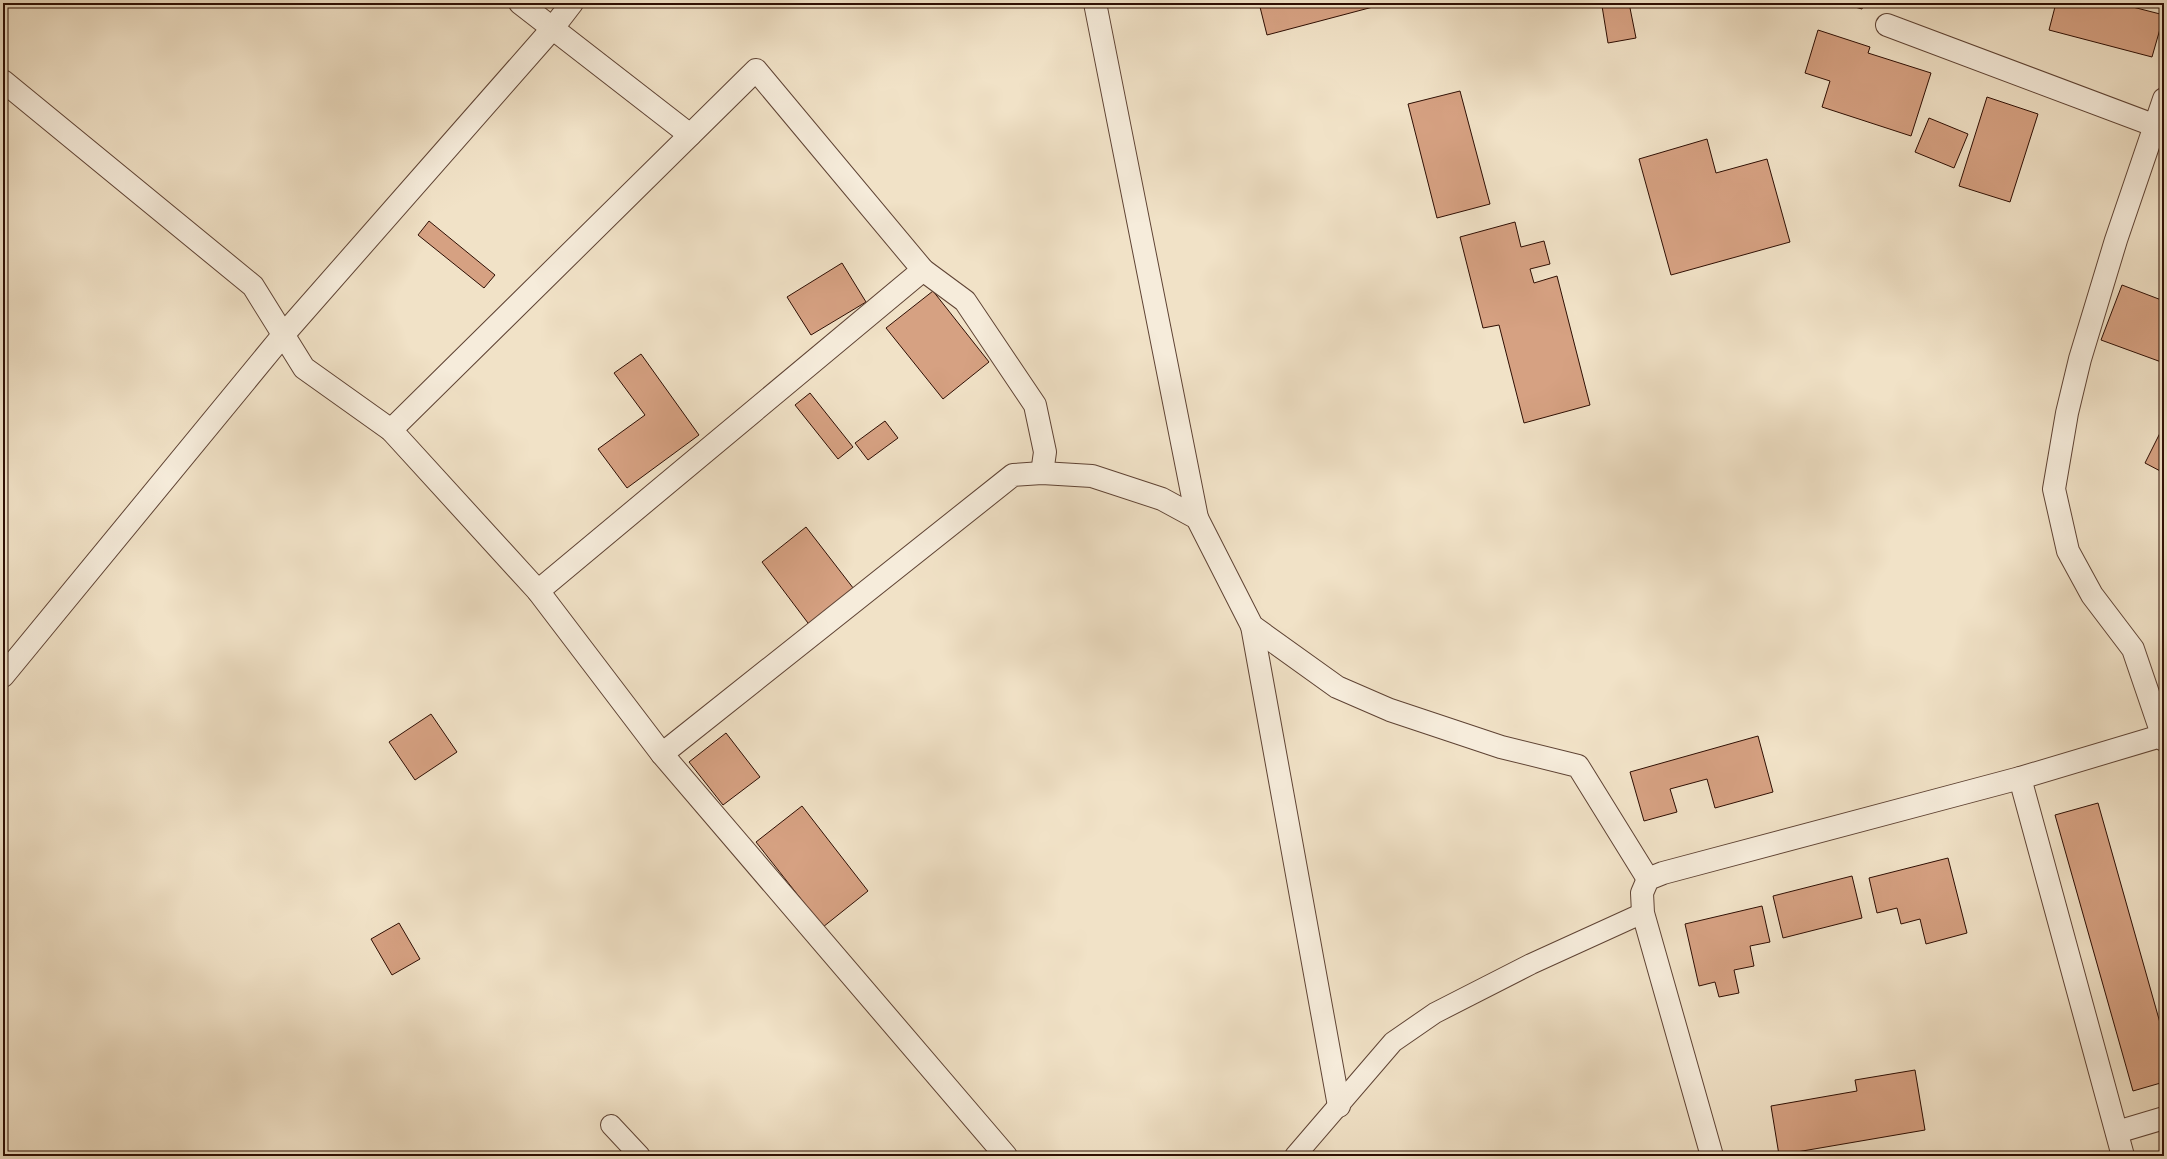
<svg xmlns="http://www.w3.org/2000/svg" width="2167" height="1159" viewBox="0 0 2167 1159" font-family="'Gentium Book Plus',serif">
	<style>
		.building { fill: #d6a182; stroke: #2e0e03 }
		.lines { fill: none; stroke-linecap: round; stroke-linejoin: round }
		.lane-casing { stroke: #5f4334; stroke-width: 22 }
		.street-casing { stroke: #5f4334; stroke-width: 24 }
		.lane { stroke: #f6ecdb; stroke-width: 20 }
		.street { stroke: #f6ecdb; stroke-width: 22 }
	</style>
	<rect width="100%" height="100%" fill="#f1e2c7"/>
	<filter id="stains"><feTurbulence type="fractalNoise" baseFrequency=".005" numOctaves="4"/><feColorMatrix values="0 0 0 0 .2 0 0 0 0 .09 0 0 0 0 .02 0 0 0 .5 -.17"/></filter>
	<radialGradient id="worn" r=".72"><stop offset=".6" stop-color="#630" stop-opacity="0"/><stop offset="1" stop-color="#630" stop-opacity=".3"/></radialGradient>
	<g class="building">
		<path d="M1259,3h129l-121,32z"/>
		<path d="M1620,3h9l7,35 -28,5 -6,-37z"/>
		<path d="M1841,3h23l-2,6z"/>
		<path d="M2056,3h61l47,12 -12,42 -103,-27z"/>
		<path d="M1818,30l52,17 -2,6 63,20 -20,63 -89,-29 8,-26 -25,-8z"/>
		<path d="M1460,91l30,113 -53,14 -29,-114z"/>
		<path d="M1987,97l51,17 -28,88 -51,-16z"/>
		<path d="M1929,118l39,16 -14,34 -39,-16z"/>
		<path d="M1707,139l9,34 51,-14 23,83 -119,33 -32,-116z"/>
		<path d="M429,221l66,54 -11,13 -66,-53z"/>
		<path d="M1515,222l6,25 23,-6 6,23 -20,5 4,14 23,-7 33,129 -66,18 -25,-98 -16,3 -23,-91z"/>
		<path d="M842,263l24,39 -55,33 -24,-38z"/>
		<path d="M2122,285l42,16v62l-63,-23z"/>
		<path d="M933,291l56,71 -46,37 -57,-71z"/>
		<path d="M641,354l58,81 -72,53 -29,-39 47,-34 -31,-42z"/>
		<path d="M810,393l43,54 -15,12 -43,-54z"/>
		<path d="M885,421l13,17 -30,22 -13,-17z"/>
		<path d="M2164,425v48l-19,-10z"/>
		<path d="M806,527l51,66 -46,34 -49,-65z"/>
		<path d="M431,714l26,38 -42,28 -26,-38z"/>
		<path d="M726,733l34,44 -37,28 -34,-43z"/>
		<path d="M1758,736l15,56 -58,16 -8,-29 -37,10 7,23 -33,9 -14,-49z"/>
		<path d="M2098,803l66,234v45l-31,9 -78,-276z"/>
		<path d="M802,806l66,85 -45,36 -67,-85z"/>
		<path d="M1948,858l19,75 -41,11 -6,-25 -19,5 -4,-16 -20,5 -8,-35z"/>
		<path d="M1852,876l10,42 -79,20 -10,-42z"/>
		<path d="M1762,906l8,36 -20,4 4,20 -20,4 5,23 -20,4 -4,-15 -16,4 -14,-62z"/>
		<path d="M399,923l21,36 -28,16 -21,-36z"/>
		<path d="M1915,1070l10,60 -146,25 -8,-49 86,-15 -2,-11z"/>
	</g>
	<g class="lines">
		<g class="lane-casing">
			<g id="lane">
				<path d="M611,1125l29,31"/>
				<path d="M1295,1156l98,-114 42,-29 96,-49 112,-51"/>
			</g>
		</g>
		<g class="street-casing">
			<g id="street">
				<path d="M520,3l170,132"/>
				<path d="M1095,3l102,515"/>
				<path d="M1887,25l277,104"/>
				<path d="M3,81l250,205 51,82 87,62 147,161 124,163 344,402"/>
				<path d="M2164,99l-48,141 -36,119 -13,54 -13,76 14,62 24,44 41,54 31,91"/>
				<path d="M391,430l365,-360 167,200 42,31 70,104 10,47 -3,21"/>
				<path d="M538,591l385,-321"/>
				<path d="M1252,626l87,480"/>
				<path d="M3,676l281,-342 268,-305 20,-26"/>
				<path d="M662,754l351,-279 29,-2 50,3 70,23 35,19 55,108 85,61 53,23 111,37 77,19 70,113"/>
				<path d="M2020,778l103,378"/>
				<path d="M2117,1132l47,-14"/>
				<path d="M1712,1156l-69,-243 -1,-20 6,-14 15,-6 357,-95 144,-43"/>
			</g>
		</g>
		<use href="#lane" class="lane"/>
		<use href="#street" class="street"/>
	</g>
	<rect width="2167" height="1159" fill="none" stroke="#f1e2c7" stroke-width="16"/>
	<rect x="4" y="4" width="2159" height="1151" fill="none" stroke="#2e0e03" stroke-width="2"/>
	<rect x="8" y="8" width="2151" height="1143" fill="none" stroke="#2e0e03"/>
	<rect width="100%" height="100%" filter="url(#stains)"/>
	<rect width="100%" height="100%" fill="url(#worn)"/>
</svg>
